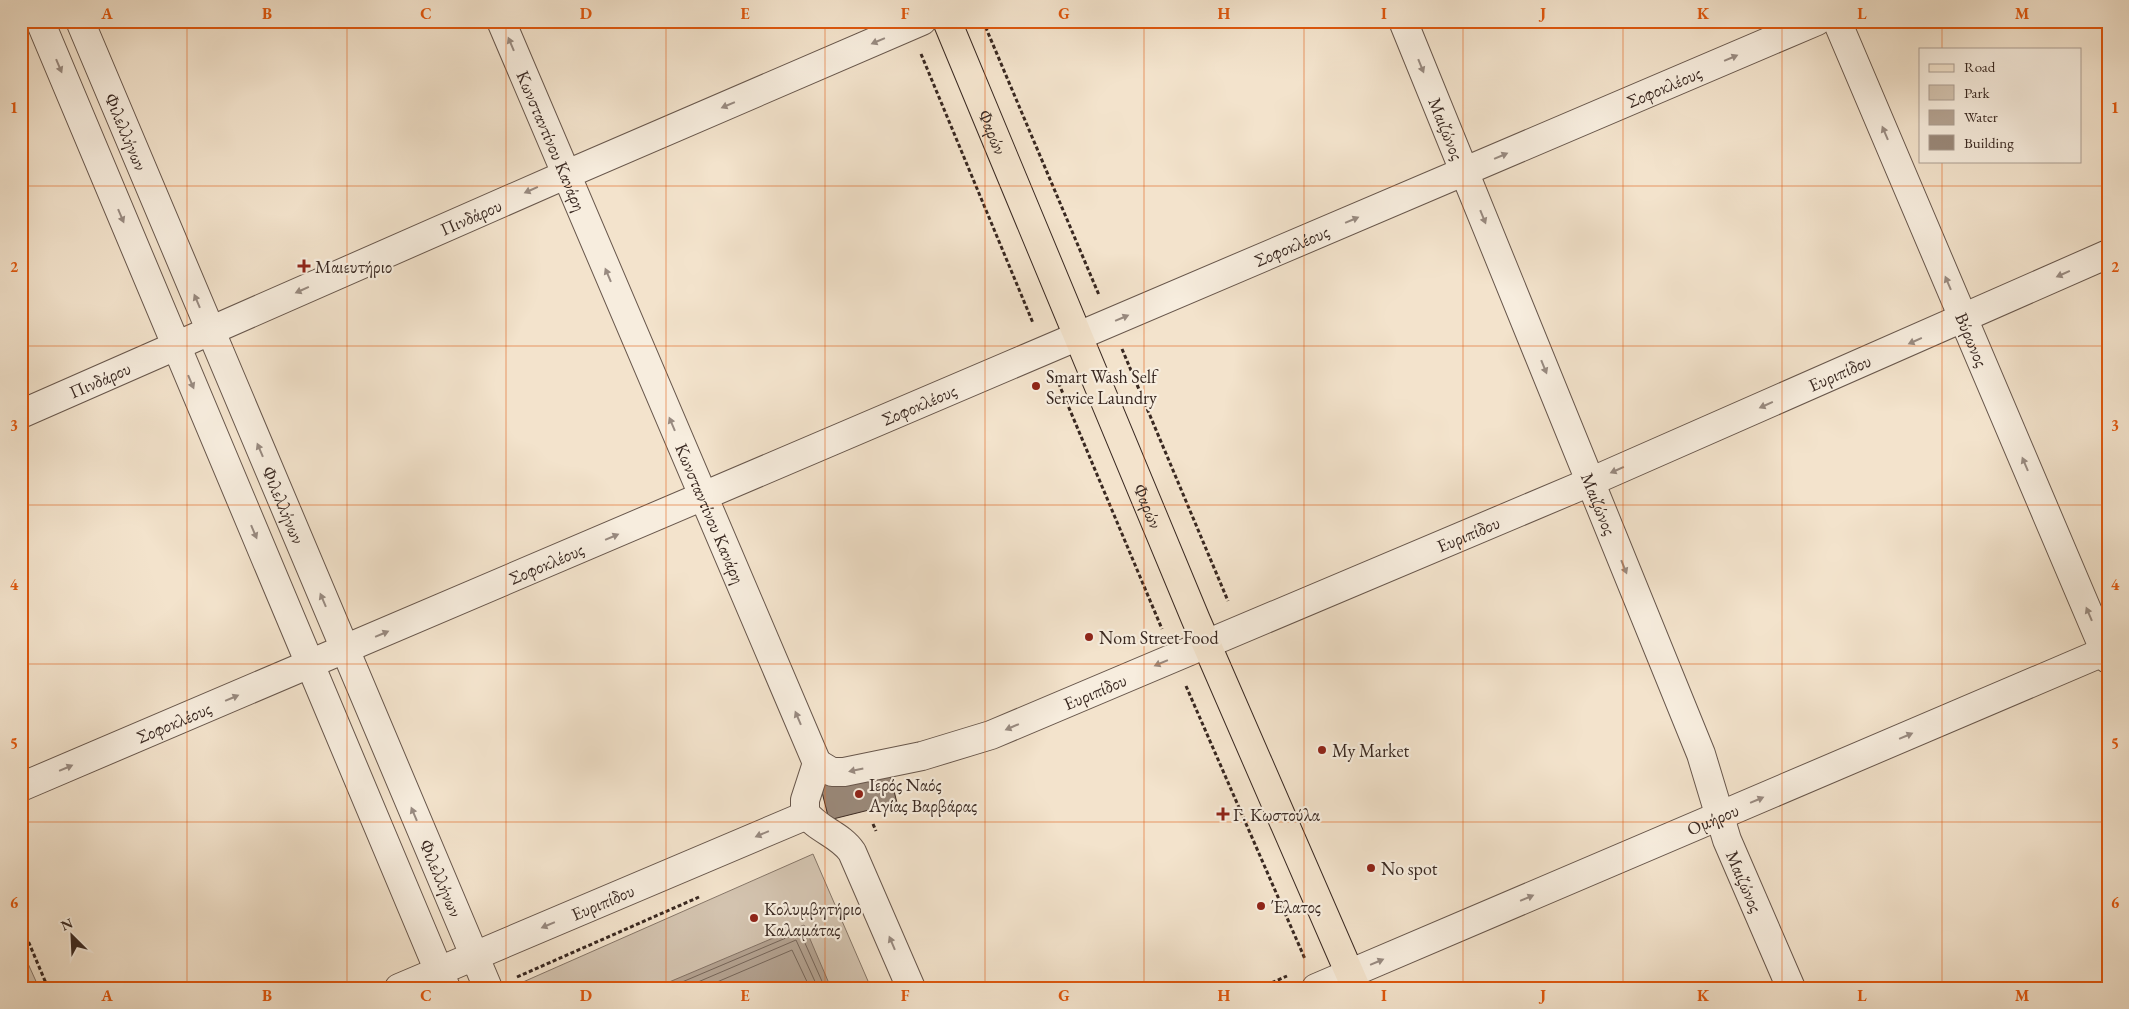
<svg xmlns="http://www.w3.org/2000/svg" width="2129" height="1009" viewBox="0 0 2129 1009" font-family="'EB Garamond',serif">
	<style>
		.green { fill: #d3c3af; stroke: #867668 }
		.water { fill: #b4a392; stroke: #837265 }
		.lines { fill: none; stroke-linecap: round; stroke-linejoin: round }
		.shore { stroke: #76665a; stroke-width: 1 }
		.building { fill: #9a897a; stroke: #392821 }
		.minor-casing { stroke: #68574c; stroke-width: 30 }
		.major-casing { stroke: #392821; stroke-width: 30 }
		.path { stroke: #392821; stroke-width: 3; stroke-dasharray: 4 2.5; stroke-linecap: butt }
		.minor { stroke: #f7edde; stroke-width: 28 }
		.major { stroke: #f3e3cc; stroke-width: 28 }
		.oneway { fill: #988a80 }
		.grid { fill: none; stroke: #df570d; stroke-width: 1; stroke-opacity: 0.55 }
		.poi-dot { fill: #8f2418; stroke: #f7edde; stroke-width: 2 }
		.labels { text-anchor: middle; dominant-baseline: central; stroke-width: 4.5; stroke-linejoin: round; paint-order: stroke }
		.street-label { font-size: 18px; fill: #392821; stroke: #f7edde }
		.poi-label { font-size: 18px; fill: #392821; stroke: #f7edde; text-anchor: start }
		.neatline { fill: none; stroke: #df570d; stroke-width: 2 }
		.grid-label { font-size: 16px; text-anchor: middle; font-weight: bold; fill: #df570d }
	</style>
	<rect width="100%" height="100%" fill="#f3e3cc"/>
	<filter id="stains"><feTurbulence type="fractalNoise" baseFrequency=".004" numOctaves="4"/><feColorMatrix values="0 0 0 0 .2 0 0 0 0 .09 0 0 0 0 .02 0 0 0 .5 -.17"/></filter>
	<radialGradient id="worn" r=".72"><stop offset=".6" stop-color="#630" stop-opacity="0"/><stop offset="1" stop-color="#630" stop-opacity=".3"/></radialGradient>
	<g class="green">
		<path d="M813,854l58,134h-346l-2,-6z"/>
		<path d="M21,948l18,40h-18z"/>
	</g>
	<path class="water" d="M804,925l27,63h-176z"/>
	<g class="lines">
		<g class="shore">
			<path d="M668,988l132,-56 25,56"/>
			<path d="M684,988l112,-48 22,48"/>
			<path d="M703,988l89,-38 18,38"/>
		</g>
	</g>
	<path class="building" d="M888,767l9,36 -68,17 -9,-36z"/>
	<g class="lines">
		<g class="minor-casing">
			<g id="minor">
				<path d="M40,21l406,967"/>
				<path id="s1" d="M80,21l408,967"/>
				<path id="s2" d="M501,21l316,742 -12,37v12c12,18 35,22 47,40l59,136"/>
				<path id="s3" d="M1403,21l298,733 26,86 64,148"/>
				<path id="s4" d="M1837,21l271,638"/>
				<path id="s5" d="M21,414l544,-239 357,-154"/>
				<path id="s6" d="M817,763l15,9h12l78,-16 69,-21 599,-253 518,-228"/>
				<path id="s7" d="M21,787l1796,-766"/>
				<path id="s8" d="M399,988l408,-173"/>
				<path id="s9" d="M1316,988l792,-338"/>
			</g>
		</g>
		<g class="major-casing">
			<g id="major">
				<path id="s10" d="M947,21l249,599 160,368"/>
			</g>
		</g>
		<g class="path">
			<path d="M983,21l116,274"/>
			<path d="M921,54l112,269"/>
			<path d="M1122,349l106,252"/>
			<path d="M1056,377l106,252"/>
			<path d="M1186,686l119,273"/>
			<path d="M873,824l3,7"/>
			<path d="M21,924l27,64"/>
			<path d="M517,977l182,-80"/>
			<path d="M1260,988l27,-12"/>
		</g>
		<use href="#minor" class="minor"/>
		<use href="#major" class="major"/>
	</g>
	<defs><path id="oneway-solid" d="M-6-.8H1V-3.2L6.5 0L1 3.2V.8H-6Z" transform="scale(1.25)"/></defs>
	<g class="oneway">
		<use href="#oneway-solid" transform="translate(878 41) rotate(157)"/>
		<use href="#oneway-solid" transform="translate(511 44) rotate(-113)"/>
		<use href="#oneway-solid" transform="translate(1731 58) rotate(-23)"/>
		<use href="#oneway-solid" transform="translate(59 66) rotate(67)"/>
		<use href="#oneway-solid" transform="translate(1421 66) rotate(68)"/>
		<use href="#oneway-solid" transform="translate(728 105) rotate(157)"/>
		<use href="#oneway-solid" transform="translate(1885 133) rotate(-113)"/>
		<use href="#oneway-solid" transform="translate(1501 156) rotate(-23)"/>
		<use href="#oneway-solid" transform="translate(531 190) rotate(156)"/>
		<use href="#oneway-solid" transform="translate(121 216) rotate(67)"/>
		<use href="#oneway-solid" transform="translate(1483 217) rotate(68)"/>
		<use href="#oneway-solid" transform="translate(1352 220) rotate(-23)"/>
		<use href="#oneway-solid" transform="translate(2063 274) rotate(156)"/>
		<use href="#oneway-solid" transform="translate(608 275) rotate(-113)"/>
		<use href="#oneway-solid" transform="translate(1948 283) rotate(-113)"/>
		<use href="#oneway-solid" transform="translate(302 290) rotate(156)"/>
		<use href="#oneway-solid" transform="translate(197 301) rotate(-113)"/>
		<use href="#oneway-solid" transform="translate(1122 318) rotate(-23)"/>
		<use href="#oneway-solid" transform="translate(1915 341) rotate(156)"/>
		<use href="#oneway-solid" transform="translate(1544 367) rotate(68)"/>
		<use href="#oneway-solid" transform="translate(191 382) rotate(67)"/>
		<use href="#oneway-solid" transform="translate(1766 405) rotate(156)"/>
		<use href="#oneway-solid" transform="translate(672 424) rotate(-113)"/>
		<use href="#oneway-solid" transform="translate(260 450) rotate(-113)"/>
		<use href="#oneway-solid" transform="translate(2025 464) rotate(-113)"/>
		<use href="#oneway-solid" transform="translate(1617 470) rotate(156)"/>
		<use href="#oneway-solid" transform="translate(254 532) rotate(67)"/>
		<use href="#oneway-solid" transform="translate(612 537) rotate(-23)"/>
		<use href="#oneway-solid" transform="translate(1624 567) rotate(68)"/>
		<use href="#oneway-solid" transform="translate(323 600) rotate(-113)"/>
		<use href="#oneway-solid" transform="translate(2089 614) rotate(-113)"/>
		<use href="#oneway-solid" transform="translate(382 634) rotate(-23)"/>
		<use href="#oneway-solid" transform="translate(1161 663) rotate(157)"/>
		<use href="#oneway-solid" transform="translate(232 698) rotate(-23)"/>
		<use href="#oneway-solid" transform="translate(798 718) rotate(-113)"/>
		<use href="#oneway-solid" transform="translate(1012 727) rotate(157)"/>
		<use href="#oneway-solid" transform="translate(1906 736) rotate(-23)"/>
		<use href="#oneway-solid" transform="translate(66 768) rotate(-23)"/>
		<use href="#oneway-solid" transform="translate(856 770) rotate(168)"/>
		<use href="#oneway-solid" transform="translate(1757 800) rotate(-23)"/>
		<use href="#oneway-solid" transform="translate(414 814) rotate(-113)"/>
		<use href="#oneway-solid" transform="translate(762 834) rotate(157)"/>
		<use href="#oneway-solid" transform="translate(1527 898) rotate(-23)"/>
		<use href="#oneway-solid" transform="translate(548 925) rotate(157)"/>
		<use href="#oneway-solid" transform="translate(892 943) rotate(-113)"/>
		<use href="#oneway-solid" transform="translate(1377 962) rotate(-23)"/>
	</g>
	<path class="grid" d="M187,21v967M347,21v967M506,21v967M666,21v967M825,21v967M985,21v967M1144,21v967M1304,21v967M1463,21v967M1623,21v967M1782,21v967M1942,21v28M1942,161v827M21,186h2087M21,346h2087M21,505h2087M21,664h2087M21,822h2087"/>
	<g class="poi-dot">
		<path d="M301.5 258.5h5v5h5v5h-5v5h-5v-5h-5v-5h5z"/>
		<circle cx="1036" cy="386" r="5"/>
		<circle cx="1089" cy="637" r="5"/>
		<circle cx="1322" cy="750" r="5"/>
		<circle cx="859" cy="794" r="5"/>
		<path d="M1220.5 806.5h5v5h5v5h-5v5h-5v-5h-5v-5h5z"/>
		<circle cx="1371" cy="868" r="5"/>
		<circle cx="1261" cy="906" r="5"/>
		<circle cx="754" cy="918" r="5"/>
	</g>
	<g class="labels">
		<g class="street-label">
			<text stroke="none"><textPath href="#s7" startOffset="1786">Σοφοκλέους</textPath></text>
			<text stroke="none"><textPath href="#s3" startOffset="116">Μαιζώνος</textPath></text>
			<text stroke="none"><textPath href="#s1" startOffset="120">Φιλελλήνων</textPath></text>
			<text stroke="none"><textPath href="#s10" startOffset="120">Φαρών</textPath></text>
			<text stroke="none"><textPath href="#s2" startOffset="130">Κωνσταντίνου Κανάρη</textPath></text>
			<text stroke="none"><textPath href="#s5" startOffset="491">Πινδάρου</textPath></text>
			<text stroke="none"><textPath href="#s7" startOffset="1381">Σοφοκλέους</textPath></text>
			<text stroke="none"><textPath href="#s4" startOffset="346">Βύρωνος</textPath></text>
			<text stroke="none"><textPath href="#s6" startOffset="1104">Ευριπίδου</textPath></text>
			<text stroke="none"><textPath href="#s5" startOffset="86">Πινδάρου</textPath></text>
			<text stroke="none"><textPath href="#s7" startOffset="976">Σοφοκλέους</textPath></text>
			<text stroke="none"><textPath href="#s3" startOffset="521">Μαιζώνος</textPath></text>
			<text stroke="none"><textPath href="#s1" startOffset="525">Φιλελλήνων</textPath></text>
			<text stroke="none"><textPath href="#s10" startOffset="525">Φαρών</textPath></text>
			<text stroke="none"><textPath href="#s2" startOffset="535">Κωνσταντίνου Κανάρη</textPath></text>
			<text stroke="none"><textPath href="#s6" startOffset="699">Ευριπίδου</textPath></text>
			<text stroke="none"><textPath href="#s7" startOffset="571">Σοφοκλέους</textPath></text>
			<text stroke="none"><textPath href="#s6" startOffset="294">Ευριπίδου</textPath></text>
			<text stroke="none"><textPath href="#s7" startOffset="166">Σοφοκλέους</textPath></text>
			<text stroke="none"><textPath href="#s9" startOffset="431">Ομήρου</textPath></text>
			<text stroke="none"><textPath href="#s1" startOffset="930">Φιλελλήνων</textPath></text>
			<text stroke="none"><textPath href="#s3" startOffset="926">Μαιζώνος</textPath></text>
			<text stroke="none"><textPath href="#s8" startOffset="221">Ευριπίδου</textPath></text>
		</g>
		<g class="poi-label">
			<text x="315" y="266">Μαιευτήριο</text>
			<text x="1046" y="376">Smart Wash Self<tspan x="1046" dy="21">Service Laundry</tspan></text>
			<text x="1099" y="637">Nom Street Food</text>
			<text x="1332" y="750">My Market</text>
			<text x="869" y="784">Ιερός Ναός<tspan x="869" dy="21">Αγίας Βαρβάρας</tspan></text>
			<text x="1233" y="814">Γ. Κωστούλα</text>
			<text x="1381" y="868">No spot</text>
			<text x="1271" y="906">Έλατος</text>
			<text x="764" y="908">Κολυμβητήριο<tspan x="764" dy="21">Καλαμάτας</tspan></text>
		</g>
	</g>
	<rect width="2129" height="1009" fill="none" stroke="#f3e3cc" stroke-width="55"/>
	<rect x="1919" y="48" width="162" height="115" fill="#f7edde" stroke="#ab9e92"/>
	<rect x="1929" y="64" width="25" height="8" fill="#f3e3cc" stroke="#ab9e92"/>
	<text x="1964" y="72" font-size="15" fill="#392821">Road</text>
	<rect x="1929" y="85" width="25" height="15" fill="#d3c3af" stroke="#ab9e92"/>
	<text x="1964" y="98" font-size="15" fill="#392821">Park</text>
	<rect x="1929" y="110" width="25" height="15" fill="#b4a392" stroke="#ab9e92"/>
	<text x="1964" y="122" font-size="15" fill="#392821">Water</text>
	<rect x="1929" y="135" width="25" height="15" fill="#9a897a" stroke="#ab9e92"/>
	<text x="1964" y="148" font-size="15" fill="#392821">Building</text>
	<g transform="translate(72 936) rotate(336)" stroke="#f7edde" stroke-width="4" paint-order="stroke">
	<path d="M0-4L9 19L0 12L-9 19Z" fill="#392821"/>
	<text y="-8" font-size="14" font-weight="bold" text-anchor="middle" fill="#392821">N</text>
	</g>
	<rect x="28" y="28" width="2074" height="954" class="neatline"/>
	<g class="grid-label">
		<text x="107" y="19">A</text>
		<text x="267" y="19">B</text>
		<text x="426" y="19">C</text>
		<text x="586" y="19">D</text>
		<text x="745" y="19">E</text>
		<text x="905" y="19">F</text>
		<text x="1064" y="19">G</text>
		<text x="1224" y="19">H</text>
		<text x="1384" y="19">I</text>
		<text x="1543" y="19">J</text>
		<text x="1703" y="19">K</text>
		<text x="1862" y="19">L</text>
		<text x="2022" y="19">M</text>
		<text x="14" y="113">1</text>
		<text x="2115" y="113">1</text>
		<text x="14" y="272">2</text>
		<text x="2115" y="272">2</text>
		<text x="14" y="431">3</text>
		<text x="2115" y="431">3</text>
		<text x="14" y="590">4</text>
		<text x="2115" y="590">4</text>
		<text x="14" y="749">5</text>
		<text x="2115" y="749">5</text>
		<text x="14" y="908">6</text>
		<text x="2115" y="908">6</text>
		<text x="107" y="1001">A</text>
		<text x="267" y="1001">B</text>
		<text x="426" y="1001">C</text>
		<text x="586" y="1001">D</text>
		<text x="745" y="1001">E</text>
		<text x="905" y="1001">F</text>
		<text x="1064" y="1001">G</text>
		<text x="1224" y="1001">H</text>
		<text x="1384" y="1001">I</text>
		<text x="1543" y="1001">J</text>
		<text x="1703" y="1001">K</text>
		<text x="1862" y="1001">L</text>
		<text x="2022" y="1001">M</text>
	</g>
	<rect width="100%" height="100%" filter="url(#stains)"/>
	<rect width="100%" height="100%" fill="url(#worn)"/>
</svg>
